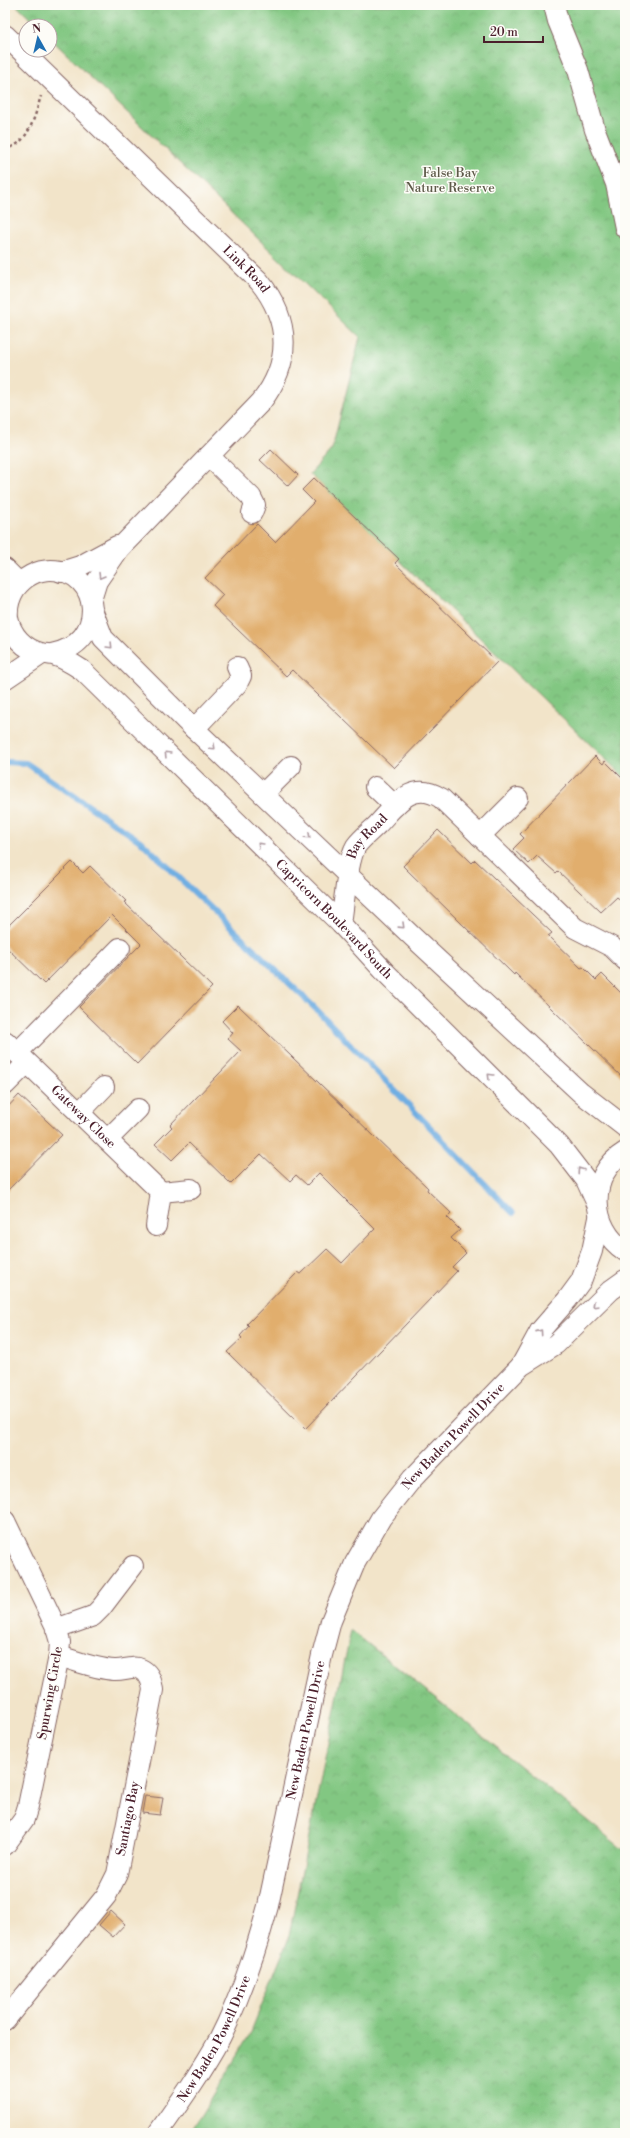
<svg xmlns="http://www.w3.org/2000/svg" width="630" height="2138" viewBox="0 0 630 2138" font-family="'Libre Bodoni',serif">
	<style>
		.park { fill: url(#park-crowns); stroke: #667356 }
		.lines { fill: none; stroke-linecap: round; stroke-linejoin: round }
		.stream { stroke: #70aee2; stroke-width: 6 }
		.building { fill: #e1ae6d }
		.minor-casing { stroke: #856462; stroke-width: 22 }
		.path { stroke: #856462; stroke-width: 2.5; stroke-dasharray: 3 3; stroke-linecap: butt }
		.minor { stroke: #fff; stroke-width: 20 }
		.oneway { stroke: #ae9aa0 }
		.labels { text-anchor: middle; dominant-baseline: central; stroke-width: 3; stroke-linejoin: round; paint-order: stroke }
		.park-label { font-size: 13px; fill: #5e5a49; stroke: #fdfcf7 }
		.street-label { font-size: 13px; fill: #4a1f2b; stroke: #fdfcf7 }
	</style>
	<defs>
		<pattern id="park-crowns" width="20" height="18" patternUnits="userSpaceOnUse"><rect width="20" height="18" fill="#82c782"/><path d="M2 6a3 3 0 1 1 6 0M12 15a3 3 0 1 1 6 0" fill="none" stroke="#72aa70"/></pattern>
	</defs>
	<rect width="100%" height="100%" fill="#fdfcf7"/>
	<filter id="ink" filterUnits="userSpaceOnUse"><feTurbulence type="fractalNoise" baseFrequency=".025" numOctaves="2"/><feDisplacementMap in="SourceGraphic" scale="8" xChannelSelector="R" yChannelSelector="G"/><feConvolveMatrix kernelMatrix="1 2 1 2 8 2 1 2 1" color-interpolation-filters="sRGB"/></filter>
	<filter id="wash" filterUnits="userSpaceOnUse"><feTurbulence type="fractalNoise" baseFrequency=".012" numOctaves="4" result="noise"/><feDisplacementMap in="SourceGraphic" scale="16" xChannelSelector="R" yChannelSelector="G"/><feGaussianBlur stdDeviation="0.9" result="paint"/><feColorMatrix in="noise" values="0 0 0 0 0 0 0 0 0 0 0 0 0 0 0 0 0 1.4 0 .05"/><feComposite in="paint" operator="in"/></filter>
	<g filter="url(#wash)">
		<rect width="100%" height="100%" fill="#f2e4c9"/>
		<g class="park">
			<path d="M16,5h609v773l-315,-304 22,-25 28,-112 -310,-299v-12h-12z"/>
			<path d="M351,1630l274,221v282h-435l60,-99 38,-94z"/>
		</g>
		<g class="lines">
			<path class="stream" d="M5,762l21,1 117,80 173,166 197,204"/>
		</g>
		<g id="blocks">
			<g class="building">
				<path d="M271,449l27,26 -10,11 -28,-26z"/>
				<path d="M314,478l85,81 -4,4 102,99 -103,106 -102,-98 -6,6 -73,-70 10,-11 -18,-17 52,-54 18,18 39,-40 -12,-12z"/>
				<path d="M595,756l8,8 2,-3 20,20v123l-8,-7 -16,15 -43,-41 -2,2 -19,-17 -8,8 -16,-15 11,-11 -4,-4z"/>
				<path d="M438,830l34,33 3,-3 77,73 -4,3 33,32 2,-1 13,13 6,-6 23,23v83l-110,-107 -1,2 -111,-109z"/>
				<path d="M72,862l11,11 7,-7 36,35 -2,1 88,85 -75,77 -58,-57 62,-63 -29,-29 -68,69 -39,-38v-17z"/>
				<path d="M238,1005l190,183 -1,2 24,23 -4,4 13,13 -9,8 15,15 -14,14 5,4 -152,158 -78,-77 15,-14 -2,-2 9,-10 -2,-2 51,-52 3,2 26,-25 15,14 33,-34 -56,-56 -12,12 -11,-10 -6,6 -29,-27 -30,30 -42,-41 -17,17 -17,-16 17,-17 -2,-2 71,-74 -13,-12 5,-6 -11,-12z"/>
				<path d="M19,1095l43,40 -57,58v-83z"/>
				<path d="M145,1796l18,2 -3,17 -18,-2z"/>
				<path d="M111,1911l14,13 -12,13 -14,-12z"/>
			</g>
		</g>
	</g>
	<g filter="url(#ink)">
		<use href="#blocks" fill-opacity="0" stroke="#856462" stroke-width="1"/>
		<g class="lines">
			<g class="minor-casing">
				<g id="minor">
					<path d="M554,5l4,16 20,49 17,60 21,54 9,44"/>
					<path id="s1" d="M5,35l254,246c32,40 33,81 2,121l-142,147 -22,32 -6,19"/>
					<path d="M209,456l42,41 4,8 -3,8"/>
					<path d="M5,569l14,14"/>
					<path d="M61,572l19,-6 37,-20"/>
					<path d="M93,612l10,26 82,82 229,218 167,155 44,34"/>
					<path id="s2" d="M51,654c58,-10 51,-84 0,-84 -14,0 -27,7 -36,19 -5,8 -8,19 -7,29 3,17 16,31 33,35 4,1 8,1 12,2 10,3 20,9 29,15l259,254 43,47 175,174 27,35 11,24"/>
					<path d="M5,679l37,-25"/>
					<path d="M194,729l43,-45 4,-8 -4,-9"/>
					<path d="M375,787l20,19"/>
					<path d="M263,794l28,-28"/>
					<path d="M480,836l38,-38"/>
					<path id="s3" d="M341,924c3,-19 6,-63 15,-78 6,-8 15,-15 22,-22 19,-20 34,-44 63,-26l134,130 37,19 13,13"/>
					<path id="s4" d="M5,1041l156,151"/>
					<path d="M17,1053l103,-105"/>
					<path d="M5,1085l22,-22"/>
					<path d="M79,1113l25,-26"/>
					<path d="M107,1140l31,-31"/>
					<path d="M625,1152c-38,23 -35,76 0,99"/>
					<path d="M156,1226l5,-34 30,-3"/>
					<path d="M522,1364l18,-33 27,-31 14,-19 11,-30 7,-33"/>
					<path d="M5,1521l50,104 5,17 -1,14 -31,150 -4,13 -19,26"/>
					<path d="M56,1629l37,-13 8,-8 32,-42"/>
					<path id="s5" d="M5,2020l101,-124 11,-22 36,-184c-1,-8 -3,-17 -12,-21 -8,-4 -18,2 -27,1 -18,-1 -38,-9 -55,-14"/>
					<path id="s6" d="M158,2133c22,-31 44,-62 62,-95 21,-42 36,-87 48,-132l54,-251 9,-34 24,-58 26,-45 31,-39 109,-113 35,-22 55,-54 14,-10"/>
				</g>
			</g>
			<path class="path" d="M5,149c24,-4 30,-34 36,-53"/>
			<use href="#minor" class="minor"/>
		</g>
		<defs><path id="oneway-chevron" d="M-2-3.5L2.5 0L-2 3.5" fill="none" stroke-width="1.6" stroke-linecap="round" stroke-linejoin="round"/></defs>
		<g class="oneway">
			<use href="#oneway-chevron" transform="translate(101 576) rotate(121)"/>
			<use href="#oneway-chevron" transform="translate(110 646) rotate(46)"/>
			<use href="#oneway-chevron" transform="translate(213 747) rotate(43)"/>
			<use href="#oneway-chevron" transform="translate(167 754) rotate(-135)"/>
			<use href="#oneway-chevron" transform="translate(308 836) rotate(43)"/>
			<use href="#oneway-chevron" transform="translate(260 845) rotate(-135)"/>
			<use href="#oneway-chevron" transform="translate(402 926) rotate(44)"/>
			<use href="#oneway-chevron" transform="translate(490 1076) rotate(-135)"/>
			<use href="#oneway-chevron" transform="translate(580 1170) rotate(-124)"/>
			<use href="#oneway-chevron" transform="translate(595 1305) rotate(136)"/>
			<use href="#oneway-chevron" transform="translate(540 1332) rotate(-55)"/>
		</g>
	</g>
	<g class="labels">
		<g class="park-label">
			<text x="450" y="173">False Bay<tspan x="450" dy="15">Nature Reserve</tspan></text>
		</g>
		<g class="street-label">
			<text stroke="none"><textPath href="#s1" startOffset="336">Link Road</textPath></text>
			<text stroke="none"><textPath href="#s3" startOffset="94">Bay Road</textPath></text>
			<text stroke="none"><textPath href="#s2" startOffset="652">Capricorn Boulevard South</textPath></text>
			<text stroke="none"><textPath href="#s4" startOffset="109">Gateway Close</textPath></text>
			<text stroke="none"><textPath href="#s6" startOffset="770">New Baden Powell Drive</textPath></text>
			<text transform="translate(50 1693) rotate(-80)">Spurwing Circle</text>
			<text stroke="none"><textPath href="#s6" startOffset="434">New Baden Powell Drive</textPath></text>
			<text stroke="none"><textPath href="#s5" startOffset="241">Santiago Bay</textPath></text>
			<text stroke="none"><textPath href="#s6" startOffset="110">New Baden Powell Drive</textPath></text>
		</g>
	</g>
	<rect width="630" height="2138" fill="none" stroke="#fdfcf7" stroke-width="20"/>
	<g transform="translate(38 38) rotate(352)"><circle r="19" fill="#fdfcf7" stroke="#b5a4a5"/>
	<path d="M0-3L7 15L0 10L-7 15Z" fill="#1f6fb2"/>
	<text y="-6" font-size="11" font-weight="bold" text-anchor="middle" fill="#4a1f2b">N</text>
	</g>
	<path d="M484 36v6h59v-6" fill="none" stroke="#4a1f2b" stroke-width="2"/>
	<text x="490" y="36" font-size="12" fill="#4a1f2b" stroke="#fdfcf7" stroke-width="3" paint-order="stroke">20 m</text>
</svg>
